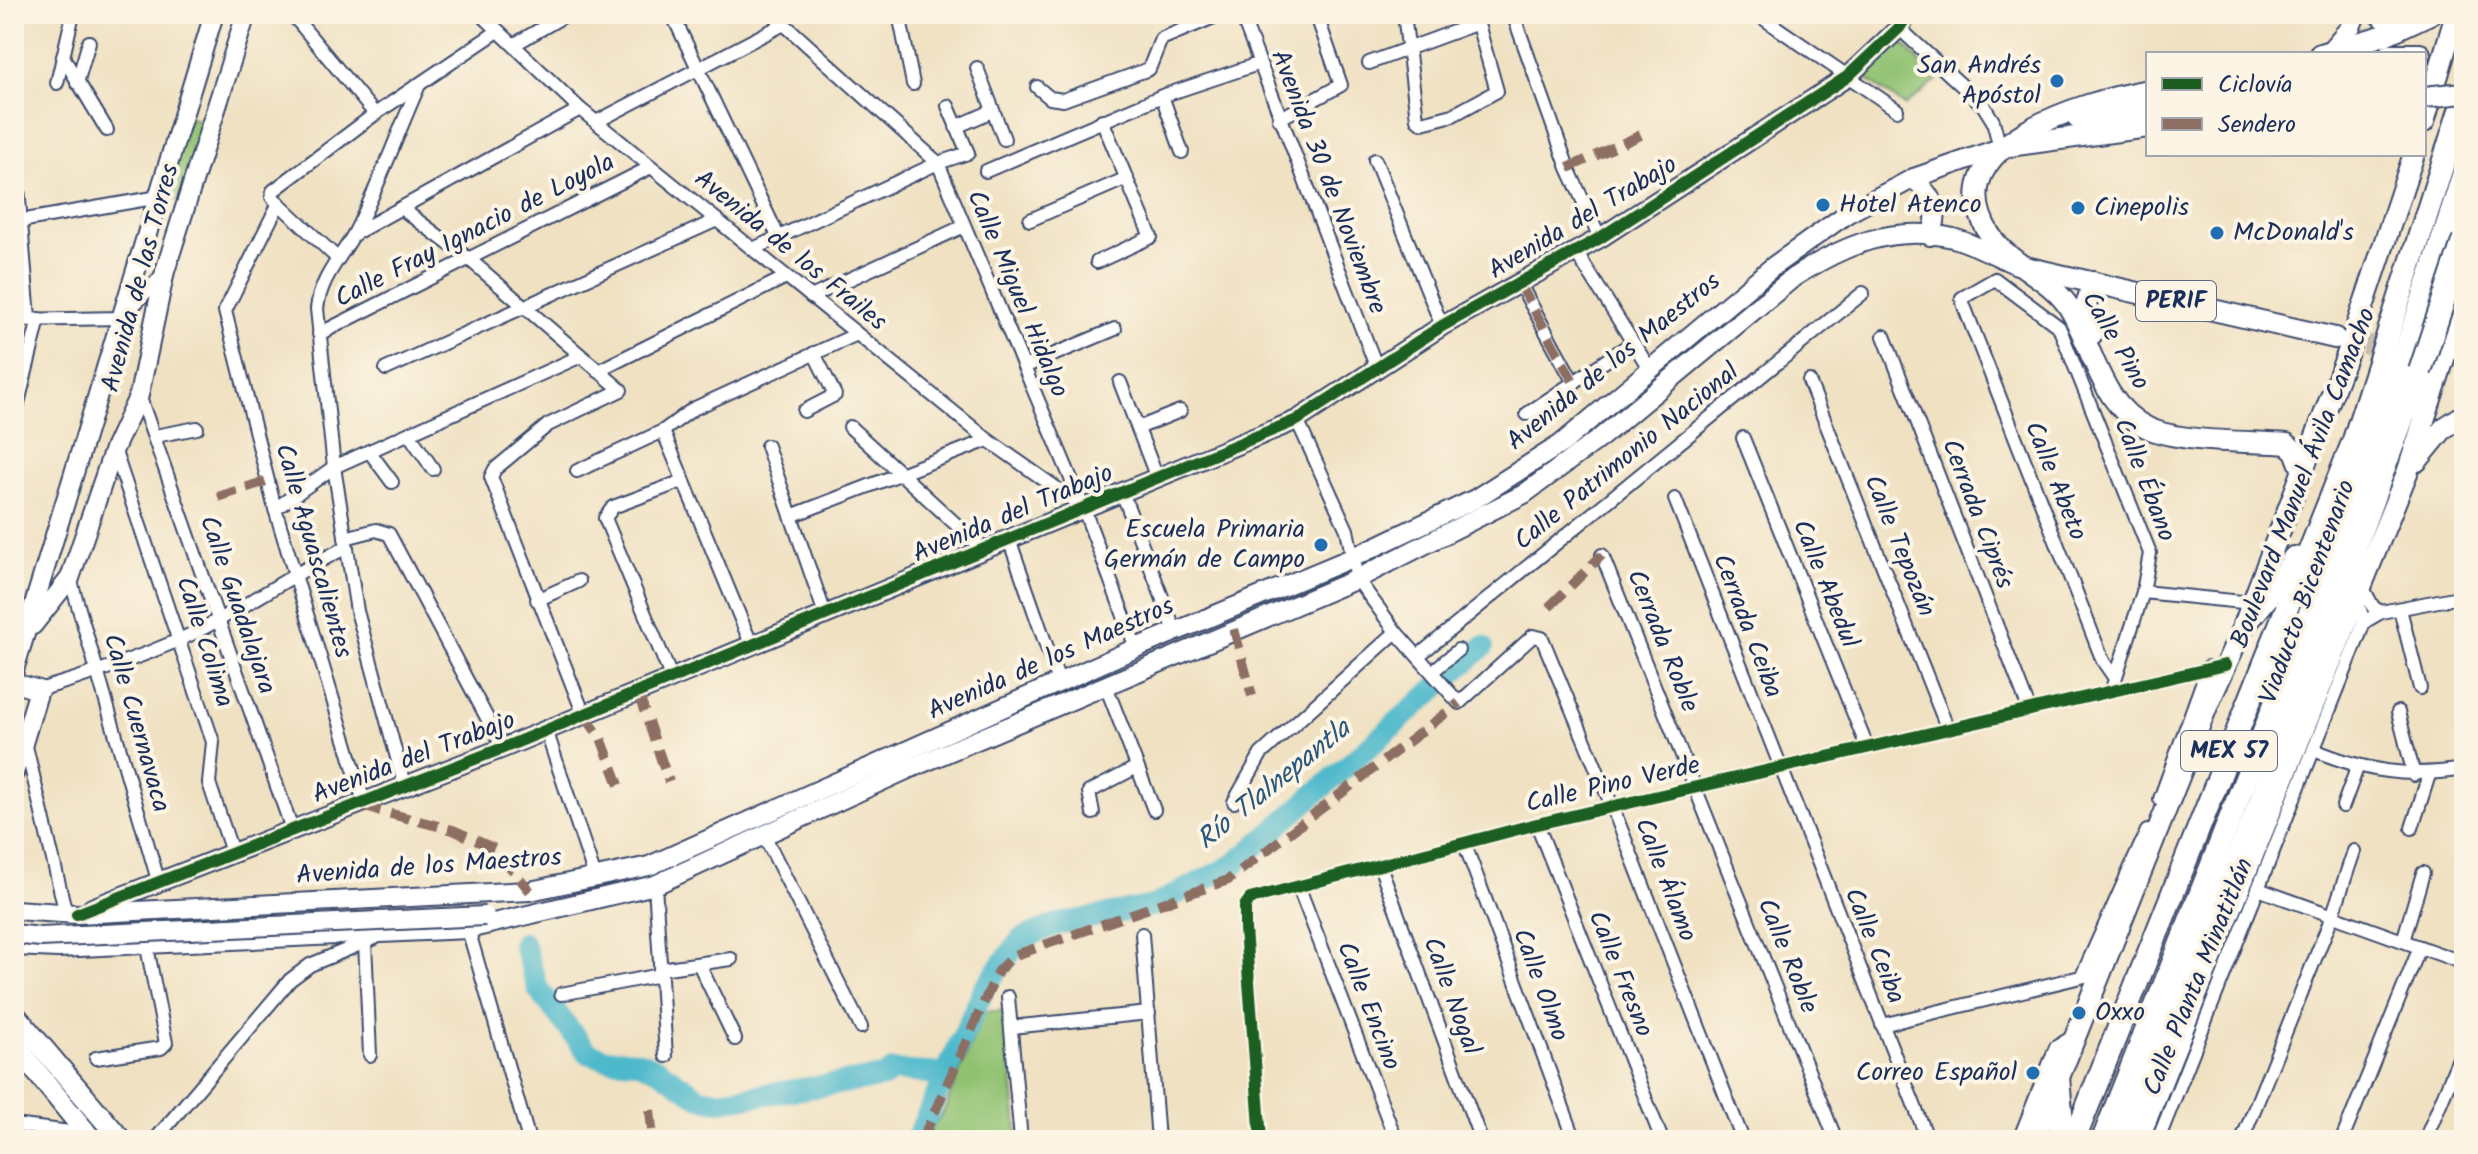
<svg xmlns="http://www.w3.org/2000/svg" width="2478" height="1154" viewBox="0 0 2478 1154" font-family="Kalam,sans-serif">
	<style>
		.green { fill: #91c272; stroke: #567868; stroke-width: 2 }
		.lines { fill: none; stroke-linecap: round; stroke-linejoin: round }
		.river { stroke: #4fb9cc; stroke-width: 22 }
		.primary-tunnel { stroke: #c5bdae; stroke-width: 20; stroke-dasharray: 20 10; stroke-linecap: butt }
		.street-casing { stroke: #3b4a6d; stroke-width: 16 }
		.secondary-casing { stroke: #3b4a6d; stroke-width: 22 }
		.primary-casing { stroke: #3b4a6d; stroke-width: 24 }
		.highway-casing { stroke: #3b4a6d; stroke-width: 26 }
		.street { stroke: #fff; stroke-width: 12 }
		.secondary { stroke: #fff; stroke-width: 18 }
		.primary { stroke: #fff; stroke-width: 20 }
		.highway { stroke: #fff; stroke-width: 22 }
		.secondary-bridge-casing { stroke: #3b4a6d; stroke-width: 22; stroke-linecap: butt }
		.primary-bridge-casing { stroke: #3b4a6d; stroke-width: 24; stroke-linecap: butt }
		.highway-bridge-casing { stroke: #3b4a6d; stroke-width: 26; stroke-linecap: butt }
		.secondary-bridge { stroke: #fff; stroke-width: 18 }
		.primary-bridge { stroke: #fff; stroke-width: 20 }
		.highway-bridge { stroke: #fff; stroke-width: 22 }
		.quiet { stroke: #8d6e63; stroke-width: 10; stroke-dasharray: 20 10; stroke-linecap: butt }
		.cycleway-casing { stroke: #fcf5e5; stroke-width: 17 }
		.cycleway { stroke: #1b5e20; stroke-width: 12 }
		.poi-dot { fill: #1f6fb2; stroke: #fcf5e5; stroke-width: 3 }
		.labels { text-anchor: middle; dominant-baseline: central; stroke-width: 8; stroke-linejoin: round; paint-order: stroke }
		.shield { fill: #fcf5e5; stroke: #5e6a86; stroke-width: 2 }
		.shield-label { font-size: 24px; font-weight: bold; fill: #1b2f5e }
		.poi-label { font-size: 26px; fill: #1b2f5e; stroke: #fcf5e5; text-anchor: start }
		.street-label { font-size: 26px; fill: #1b2f5e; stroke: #fcf5e5 }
		.water-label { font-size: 28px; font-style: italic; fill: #2b587f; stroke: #fcf5e5 }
	</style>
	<rect width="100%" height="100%" fill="#fcf5e5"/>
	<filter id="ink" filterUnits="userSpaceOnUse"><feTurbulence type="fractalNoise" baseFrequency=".0125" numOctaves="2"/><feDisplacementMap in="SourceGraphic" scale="16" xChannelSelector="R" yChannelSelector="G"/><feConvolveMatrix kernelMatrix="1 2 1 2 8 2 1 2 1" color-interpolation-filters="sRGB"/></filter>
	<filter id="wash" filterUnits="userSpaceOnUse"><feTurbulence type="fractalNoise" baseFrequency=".006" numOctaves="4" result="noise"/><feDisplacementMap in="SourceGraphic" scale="32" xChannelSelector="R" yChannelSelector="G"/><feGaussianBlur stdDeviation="1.8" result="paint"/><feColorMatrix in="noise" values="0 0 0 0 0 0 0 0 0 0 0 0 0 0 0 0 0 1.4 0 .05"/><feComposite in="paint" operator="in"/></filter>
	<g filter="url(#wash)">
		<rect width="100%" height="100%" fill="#f0e1c2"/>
		<g class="green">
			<path d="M1900,41l37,39 -32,26 -40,-28z"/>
			<path d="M184,116l32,9 -22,80 -32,-9z"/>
			<path d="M1006,1010l12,130h-93l19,-29 40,-99z"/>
		</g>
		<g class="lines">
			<g class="river">
				<path d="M523,943l15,46 50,64 18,6 31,2 22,9 41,28 19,3 165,-24 8,-6 55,3"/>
				<path d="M916,1140l69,-153 36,-48 37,-15 95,-18 82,-42 248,-217"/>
			</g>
		</g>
	</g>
	<g filter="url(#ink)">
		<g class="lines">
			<g class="primary-tunnel">
				<path d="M2335,338l63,13"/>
				<path d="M2429,357l35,7"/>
			</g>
			<g class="street-casing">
				<g id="street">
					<path d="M292,14l83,100"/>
					<path d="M481,14l99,95 408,331 95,67"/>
					<path d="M672,14l106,222"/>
					<path d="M773,14l165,149 145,344 53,141"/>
					<path d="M899,14l14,70"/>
					<path d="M1241,14l135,352"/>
					<path d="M1404,14l13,105 5,4 31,-8 44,-24 -22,-77"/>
					<path d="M1513,14l55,154 32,70"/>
					<path d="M1757,14l140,96"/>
					<path d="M1899,28l84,77 10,16 7,27"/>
					<path d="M515,44l52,-30"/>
					<path d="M63,57l44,73"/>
					<path d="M1369,63l109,-40"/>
					<path d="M977,68l27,71"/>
					<path d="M57,83l16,-69"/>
					<path d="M77,83l12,-41"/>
					<path d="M1037,87l13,11 13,2 86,-31 12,-30 60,-25"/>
					<path d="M1162,96l20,56"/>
					<path d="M1279,119l62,-34 -21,-60"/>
					<path d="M596,122l188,-98"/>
					<path d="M956,127l36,-16"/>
					<path d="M14,141l15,177"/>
					<path d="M1375,160l67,166"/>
					<path d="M986,171l176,-75 96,-32"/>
					<path d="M279,203l-54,108 50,198 89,293"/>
					<path d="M401,208l68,51 152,131 -73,35 -53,44 -4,8 93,238"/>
					<path d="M1030,220l97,-42"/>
					<path d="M14,222l145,-25"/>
					<path d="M354,234l226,-125"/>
					<path d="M753,249l185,-86 30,-10 -20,-47"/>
					<path d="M1576,252l73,116"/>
					<path d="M336,257l-64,-60 1,-6 102,-77 123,-83"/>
					<path d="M1097,262l54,-25 -49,-117"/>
					<path d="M1520,284l54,99"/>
					<path d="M811,297l153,-71"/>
					<path d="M14,320l108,-2 41,-44"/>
					<path d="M319,334l332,-167"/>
					<path d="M1884,336l145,373"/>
					<path d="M1024,367l91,-38"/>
					<path d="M386,369l331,-149"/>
					<path d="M598,371l188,-94"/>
					<path d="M1809,381l138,346"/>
					<path d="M1120,382l37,96"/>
					<path d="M139,395l153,434"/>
					<path d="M804,411l31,-16 -21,-42"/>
					<path d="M1527,414l105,-71"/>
					<path d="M14,419l25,-100"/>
					<path d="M1297,420l50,110 10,49 39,53 63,71 74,-67 9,2 70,168 131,334"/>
					<path d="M850,427l134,123"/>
					<path d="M1138,428l42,-17"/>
					<path d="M663,431l89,215"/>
					<path d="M409,434l24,35"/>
					<path d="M155,436l42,-8"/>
					<path d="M1743,438l124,309"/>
					<path d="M767,446l59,171"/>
					<path d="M114,449l99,293 -4,41 23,69"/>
					<path d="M369,451l23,31"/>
					<path d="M577,471l86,-40 30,-22 164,-75"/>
					<path d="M1122,492l53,139"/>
					<path d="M1675,499l253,641"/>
					<path d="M275,509l59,-42 247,-111"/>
					<path d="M791,516l197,-76"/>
					<path d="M345,538l31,-8 13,4 114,214"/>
					<path d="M1009,539l50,143"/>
					<path d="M1602,555l234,585"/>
					<path d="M70,578l88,302"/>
					<path d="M2362,586l11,21 8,5"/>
					<path d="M2143,592l109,11"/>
					<path d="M537,600l42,-19"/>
					<path d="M2400,609l20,79"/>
					<path d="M2364,622l17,-10 83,-16"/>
					<path d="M1418,656l445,-363"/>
					<path d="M1432,672l26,-22"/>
					<path d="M672,679l-67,-161 8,-11 70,-26"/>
					<path d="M1106,686l48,124"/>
					<path d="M2112,689l31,-97 7,-39 -91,-226 -64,-48 -33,19 2,8 139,355 11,16"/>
					<path d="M39,690c48,-14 94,-30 140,-50 58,-26 110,-65 168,-93"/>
					<path d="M2398,712l16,63"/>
					<path d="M546,730l50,150"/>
					<path d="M25,742l41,172"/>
					<path d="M2314,750c54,22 92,28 150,19"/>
					<path d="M405,787l-48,-176 -23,-144 -17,-158c3,-31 24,-51 38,-77 24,-46 42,-98 64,-147"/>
					<path d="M2160,799l48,-132"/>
					<path d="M1234,802l27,-48 135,-122"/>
					<path d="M2343,806l14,-38"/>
					<path d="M1093,813l-4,-21 48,-25"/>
					<path d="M1537,824l125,316"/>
					<path d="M2412,828l17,-53"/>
					<path d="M764,835l97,192"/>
					<path d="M1465,845l110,295"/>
					<path d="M1380,866l101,274"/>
					<path d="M655,885l11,171"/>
					<path d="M1299,888l97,252"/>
					<path d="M2258,889l206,74"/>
					<path d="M468,929l61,211"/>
					<path d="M1142,934l16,206"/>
					<path d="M2403,941l20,-68"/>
					<path d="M365,942l5,113"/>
					<path d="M699,964l36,75"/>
					<path d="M660,969l71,-10"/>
					<path d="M2082,976l65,-145"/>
					<path d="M561,994l99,-19"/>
					<path d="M1008,997l13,143"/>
					<path d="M1882,1025l207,-50"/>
					<path d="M1011,1027l138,-14"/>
					<path d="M96,1058l65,-10 5,-5 -20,-101"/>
					<path d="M14,1125l72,9"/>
					<path d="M155,1140l135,-160 20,-15 65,-27"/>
					<path d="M1261,1140l-16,-211v-23l5,-7 287,-75 688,-159"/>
					<path d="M2019,1140l37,-93 18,-11"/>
					<path d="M2158,1140l202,-507 4,-11 -7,-22"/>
					<path d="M2242,1140l91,-226 21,-63"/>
					<path d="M2342,1140l78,-193"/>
					<path d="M2425,1140l39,-94"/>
				</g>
			</g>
			<g class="secondary-casing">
				<g id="secondary">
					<path d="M2327,54l25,-29 4,-11"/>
					<path d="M1914,178c17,18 29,33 16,58"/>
					<path d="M33,625l37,-47 44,-129 25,-54 26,-124 81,-257"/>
					<path d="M14,670l200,-656"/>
					<path d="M14,683l25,7 -25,83"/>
					<path d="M92,908l411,-160 794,-328 145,-94 158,-88 247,-161 52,-49 9,-14"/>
					<path d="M14,910l63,4 453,-23 119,-25 487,-218 218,-91 121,-58 86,-55 214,-179 73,-52 66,-35 86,-30"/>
					<path d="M14,946l44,2 410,-19 187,-44 251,-115 451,-191 167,-85 76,-56 194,-161c50,-32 99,-53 159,-39 22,6 43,18 64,27"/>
				</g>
			</g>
			<g class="primary-casing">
				<g id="primary">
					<path d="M2379,14l20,14"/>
					<path d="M2320,54l65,-19 45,-21"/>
					<path d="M2390,54h30"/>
					<path d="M2148,90c-60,11 -216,53 -158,145 20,31 62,43 80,74 24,41 31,97 78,119 31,15 103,13 139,16l8,7 7,18"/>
					<path d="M2077,118l71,-11"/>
					<path d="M2424,122l32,-108"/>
					<path d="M2009,146l139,-19"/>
					<path d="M2025,267l310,71"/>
					<path d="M2092,334l-7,-25 8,-27"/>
					<path d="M2417,461l27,-33 20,-13"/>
					<path d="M14,1014l107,126"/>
					<path d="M14,1044l78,96"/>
					<path d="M2034,1140l174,-436 36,-79 104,-273 66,-198"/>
					<path d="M2138,1140l269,-667 57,-176"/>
				</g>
			</g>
			<g class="highway-casing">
				<g id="highway">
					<path d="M2244,625l39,-47 11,-20"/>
					<path d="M2058,1077l4,47 -4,16"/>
					<path d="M2074,1140l280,-700 110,-342"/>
					<path d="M2103,1140c126,-320 258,-638 361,-967"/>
					<path d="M2124,1140l136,-337 160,-432"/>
				</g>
			</g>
			<use href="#street" class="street"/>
			<use href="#secondary" class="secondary"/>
			<use href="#primary" class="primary"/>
			<use href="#highway" class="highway"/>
			<g class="secondary-bridge-casing">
				<path id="secondary-bridge" d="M14,934l26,3 445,-21"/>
			</g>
			<g class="primary-bridge-casing">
				<path id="primary-bridge" d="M2424,97l40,-4"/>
			</g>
			<g class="highway-bridge-casing">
				<path id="highway-bridge" d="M2420,371l44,-132"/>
			</g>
			<use href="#secondary-bridge" class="secondary-bridge"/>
			<use href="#primary-bridge" class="primary-bridge"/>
			<use href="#highway-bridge" class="highway-bridge"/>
			<g class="quiet">
				<path d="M1568,168l73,-33"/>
				<path d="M1520,284l54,99"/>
				<path d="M218,497l51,-17"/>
				<path d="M1549,607l53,-52"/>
				<path d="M1234,629l18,67"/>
				<path d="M638,693l31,89"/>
				<path d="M584,715l17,23 18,47"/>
				<path d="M361,806l92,24 42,19 35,42"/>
				<path d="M650,1110l3,30"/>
				<path d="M922,1140l76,-169 15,-15 215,-76 231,-177"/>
			</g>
			<g class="cycleway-casing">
				<g id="cycleway">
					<path d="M77,914l426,-166 794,-328 145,-94 158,-88 247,-161 52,-49 9,-14"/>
					<path d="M1261,1140l-16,-211v-23l5,-7 287,-75 688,-159"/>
				</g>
			</g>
			<use href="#cycleway" class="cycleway"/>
		</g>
	</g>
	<g class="poi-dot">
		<circle cx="2057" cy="81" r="8"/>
		<circle cx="1823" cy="205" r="8"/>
		<circle cx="2078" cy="208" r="8"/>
		<circle cx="2217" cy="233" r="8"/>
		<circle cx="1321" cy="545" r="8"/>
		<circle cx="2079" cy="1013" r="8"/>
		<circle cx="2033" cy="1073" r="8"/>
	</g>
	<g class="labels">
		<g class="shield">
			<rect x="2136" y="281" width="80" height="40" rx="6"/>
			<rect x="2181" y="731" width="96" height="40" rx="6"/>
		</g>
		<g class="shield-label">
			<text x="2176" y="301">PERIF</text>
			<text x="2229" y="751">MEX 57</text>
		</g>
		<g class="poi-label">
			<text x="2041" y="66" text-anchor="end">San Andrés<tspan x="2041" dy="30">Apóstol</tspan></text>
			<text x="1839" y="205">Hotel Atenco</text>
			<text x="2094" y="208">Cinepolis</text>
			<text x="2233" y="233">McDonald's</text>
			<text x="1305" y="530" text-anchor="end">Escuela Primaria<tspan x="1305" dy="30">Germán de Campo</tspan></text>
			<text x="2095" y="1013">Oxxo</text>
			<text x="2017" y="1073" text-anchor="end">Correo Español</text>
		</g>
		<g class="street-label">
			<text transform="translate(1328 182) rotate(69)">Avenida 30 de Noviembre</text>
			<text transform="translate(1583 218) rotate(-31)">Avenida del Trabajo</text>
			<text transform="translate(475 231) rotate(-27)">Calle Fray Ignacio de Loyola</text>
			<text transform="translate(790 251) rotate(39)">Avenida de los Frailes</text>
			<text transform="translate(141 278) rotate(-75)">Avenida de las Torres</text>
			<text transform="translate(1017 294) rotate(67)">Calle Miguel Hidalgo</text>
			<text transform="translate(2115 341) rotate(60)">Calle Pino</text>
			<text transform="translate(1614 362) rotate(-39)">Avenida de los Maestros</text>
			<text transform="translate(1627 457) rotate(-39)">Calle Patrimonio Nacional</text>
			<text transform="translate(2304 478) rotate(-69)">Boulevard Manuel Ávila Camacho</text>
			<text transform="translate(2144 480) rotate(69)">Calle Ébano</text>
			<text transform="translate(2055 481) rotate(68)">Calle Abeto</text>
			<text transform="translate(1013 514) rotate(-23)">Avenida del Trabajo</text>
			<text transform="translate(1977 514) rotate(69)">Cerrada Ciprés</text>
			<text transform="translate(1899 546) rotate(68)">Calle Tepozán</text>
			<text transform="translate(313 551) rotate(74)">Calle Aguascalientes</text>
			<text transform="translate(1825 584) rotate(68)">Calle Abedul</text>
			<text transform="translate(2308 592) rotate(-70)">Viaducto Bicentenario</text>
			<text transform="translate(237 605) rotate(71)">Calle Guadalajara</text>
			<text transform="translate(1747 626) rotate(69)">Cerrada Ceiba</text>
			<text transform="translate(1662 641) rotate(68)">Cerrada Roble</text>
			<text transform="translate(204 642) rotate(72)">Calle Colima</text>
			<text transform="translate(1051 659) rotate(-24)">Avenida de los Maestros</text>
			<text transform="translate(136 723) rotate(74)">Calle Cuernavaca</text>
			<text transform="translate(414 758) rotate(-21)">Avenida del Trabajo</text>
			<text transform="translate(1613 785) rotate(-13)">Calle Pino Verde</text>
			<text transform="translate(429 867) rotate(-4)">Avenida de los Maestros</text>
			<text transform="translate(1665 880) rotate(69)">Calle Álamo</text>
			<text transform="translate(1874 946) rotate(68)">Calle Ceiba</text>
			<text transform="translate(1787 956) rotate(68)">Calle Roble</text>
			<text transform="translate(1620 974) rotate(68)">Calle Fresno</text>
			<text transform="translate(2199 977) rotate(-68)">Calle Planta Minatitlán</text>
			<text transform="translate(1540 985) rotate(70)">Calle Olmo</text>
			<text transform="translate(1451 996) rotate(70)">Calle Nogal</text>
			<text transform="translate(1368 1006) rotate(69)">Calle Encino</text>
		</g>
		<g class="water-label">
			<text transform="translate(1274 785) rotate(-39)">Río Tlalnepantla</text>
		</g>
	</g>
	<rect width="2478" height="1154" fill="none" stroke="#fcf5e5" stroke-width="48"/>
	<rect x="2146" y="52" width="280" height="104" fill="#fcf5e5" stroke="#a2a6af" stroke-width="2"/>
	<rect x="2162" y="78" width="40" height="12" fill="#1b5e20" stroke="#a2a6af" stroke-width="2"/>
	<text x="2218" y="92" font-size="24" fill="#1b2f5e">Ciclovía</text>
	<rect x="2162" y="118" width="40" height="12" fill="#8d6e63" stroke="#a2a6af" stroke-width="2"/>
	<text x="2218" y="132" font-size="24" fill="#1b2f5e">Sendero</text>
</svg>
